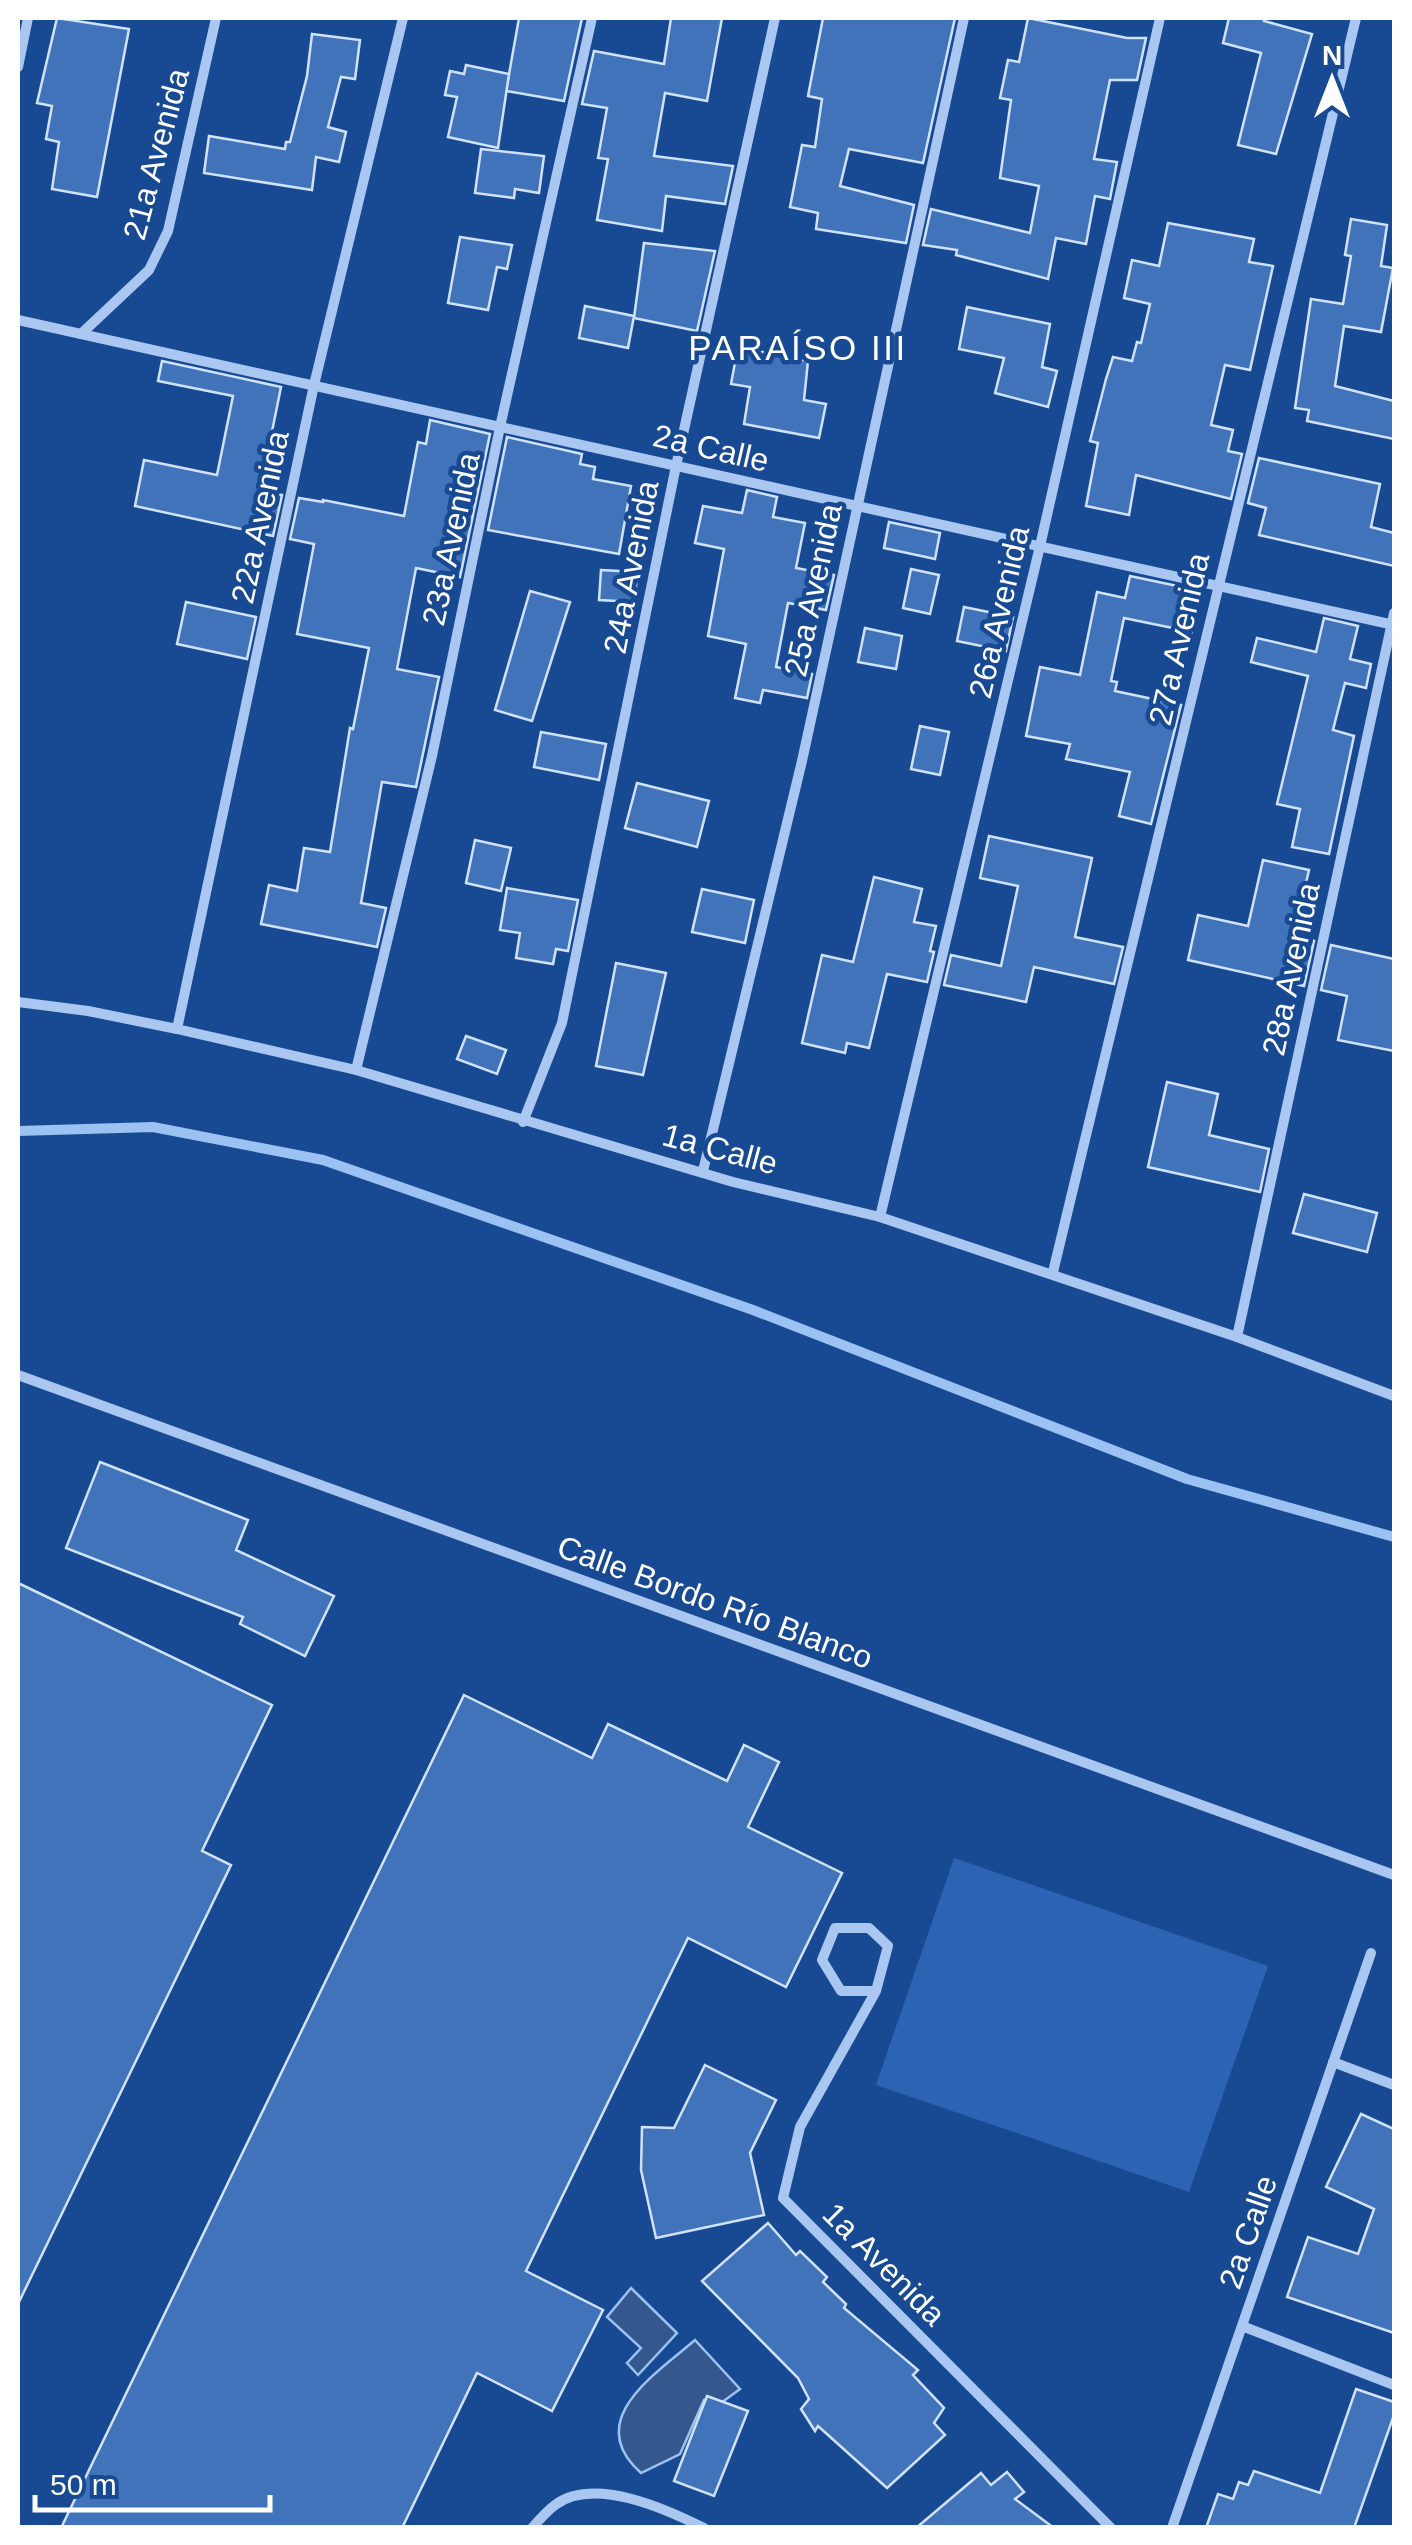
<svg xmlns="http://www.w3.org/2000/svg" width="1412" height="2545" viewBox="0 0 1412 2545" font-family="Arial,sans-serif">
	<style>
		.green { fill: #2c63b2 }
		.water { fill: #34588e; stroke: #9cc1f3; stroke-width: 2.5 }
		.lines { fill: none; stroke-linecap: round; stroke-linejoin: round }
		.stream { stroke: #9cc1f3; stroke-width: 10 }
		.building { fill: #4173bb; stroke: #d0e2fb; stroke-width: 2.5 }
		.minor { stroke: #a9c7f0; stroke-width: 10 }
		.labels { text-anchor: middle; dominant-baseline: central; stroke-width: 9; stroke-linejoin: round; paint-order: stroke }
		.street-label { font-size: 32px; fill: #fff; stroke: #184a94 }
		.neighbourhood-label { font-size: 35px; letter-spacing: 2.5px; fill: #fff; stroke: #184a94 }
	</style>
	<rect width="100%" height="100%" fill="#184a94"/>
	<path class="green" d="M954,1858l314,108 -79,226 -313,-107z"/>
	<g class="water">
		<path d="M631,2288l46,45 -39,42 -11,-12 14,-15 -34,-31z"/>
		<path d="M695,2340l45,49 -19,14 -17,-3 -24,54 -39,19c-60,-53 16,-100 54,-133z"/>
	</g>
	<g class="lines">
		<path class="stream" d="M18,1131l135,-4 170,33 430,150 434,169 207,58"/>
	</g>
	<g class="building">
		<path d="M57,18l72,11 -32,168 -45,-8 7,-47 -13,-3 6,-33 -15,-3z"/>
		<path d="M519,18h63l-18,83 -58,-10z"/>
		<path d="M671,18h51l-15,83 -42,-8 -11,63 79,10 -8,38 -59,-8 -4,35 -65,-11 11,-61 -10,-1 9,-50 -25,-4 12,-53 70,13z"/>
		<path d="M823,18h132l-32,145 -74,-14 -9,37 74,19 -8,38 -90,-14 2,-16 -28,-6 12,-62 13,2 7,-48 -14,-3z"/>
		<path d="M1028,18l99,20h19l-9,42h-27l-16,79 23,3 -7,37 -15,-3 -9,48 -30,-6 -8,41 -92,-24 1,-5 -34,-5 8,-36 99,24 9,-47 -39,-8 11,-78 -11,-2 8,-38 11,2z"/>
		<path d="M1229,18h36l-1,3 48,13 -36,120 -38,-9 23,-92 -38,-10z"/>
		<path d="M312,34l48,6 -5,39 -14,-2 -13,50 18,5 -7,30 -23,-5 -4,33 -108,-17 5,-37 76,13 1,-7h4l17,-66z"/>
		<path d="M466,65l43,9 -11,74 -50,-11 9,-40 -12,-2 5,-24 14,3z"/>
		<path d="M481,149l63,7 -5,37 -24,-4 -1,9 -39,-5z"/>
		<path d="M1351,219l36,6 -6,41 12,2 -12,64 -37,-6 -9,60 59,15v38l-87,-18 2,-11 -14,-2 16,-109 32,5 8,-48 -6,-1z"/>
		<path d="M1168,223l86,16 -5,23 24,4 -23,104 -25,-5 -14,60 22,5 -5,21 14,3 -11,45 -95,-24 -7,40 -43,-9 12,-63 -8,-2 16,-62 7,-22 19,4 5,-19 4,1 9,-39 -26,-6 8,-38 27,6z"/>
		<path d="M460,237l52,8 -5,24 -10,-2 -9,43 -40,-7z"/>
		<path d="M644,243l71,8 -18,80 -63,-13z"/>
		<path d="M585,306l49,10 -6,32 -49,-10z"/>
		<path d="M967,307l83,17 -8,43 15,4 -9,36 -53,-14 9,-35 -45,-9z"/>
		<path d="M738,347l70,14 -4,39 22,4 -7,34 -75,-14 6,-37 -19,-3z"/>
		<path d="M162,361l119,26 -21,104 22,4 -9,41 -138,-30 9,-46 73,15 16,-79 -75,-15z"/>
		<path d="M430,420l60,14 -30,143 -44,-9 -19,101 42,8 -23,110 -34,-5 -21,121 25,5 -9,39 -116,-23 8,-39 28,6 7,-43 26,4 20,-124 3,1 16,-81 -72,-14 17,-90 -24,-5 9,-41 24,4v-2l81,16 14,-74 8,2z"/>
		<path d="M507,437l75,17 -2,10 15,3 -2,12 38,7 -12,68 -131,-24z"/>
		<path d="M1259,458l121,26 -9,43 23,6v33l-135,-31 7,-27 -18,-5z"/>
		<path d="M747,490l30,7 -4,20 32,6 -9,45 38,7 -8,35 -38,-7 -12,64 36,7 -5,24 -44,-8 -3,13 -25,-5 11,-54 -38,-8 16,-87 -29,-6 8,-37 39,7z"/>
		<path d="M889,522l51,11 -5,26 -51,-11z"/>
		<path d="M911,569l28,6 -9,39 -27,-6z"/>
		<path d="M601,570l36,2 -2,30 -36,-2z"/>
		<path d="M1130,576l71,15 -9,41 -68,-14 -13,63 6,1 -2,9 66,14 -30,119 -32,-8 11,-44 -64,-13 4,-15 -44,-8 14,-69 40,8 17,-83 28,6z"/>
		<path d="M530,591l40,11 -38,119 -37,-11z"/>
		<path d="M186,602l70,15 -9,42 -70,-15z"/>
		<path d="M964,607l49,10 -7,34 -49,-10z"/>
		<path d="M1324,618l34,8 -8,33 21,5 -5,24 -21,-5 -12,47 21,6 -25,118 -37,-7 8,-38 -23,-5 31,-128 -57,-14 6,-24 59,14z"/>
		<path d="M865,628l37,8 -6,33 -38,-7z"/>
		<path d="M920,726l29,6 -9,43 -29,-6z"/>
		<path d="M541,732l65,12 -7,36 -65,-13z"/>
		<path d="M637,783l72,18 -12,46 -72,-19z"/>
		<path d="M989,836l103,22 -17,79 48,10 -9,37 -80,-17 -8,35 -82,-17 7,-30 50,11 17,-80 -38,-8z"/>
		<path d="M475,840l36,8 -10,43 -35,-8z"/>
		<path d="M1263,860l46,10 -15,66 20,5 -10,45 -116,-26 10,-45 50,11z"/>
		<path d="M874,877l48,12 -8,33 22,4 -6,25 4,1 -7,30 -40,-8 -18,74 -22,-5 -2,10 -43,-10 20,-88 31,7z"/>
		<path d="M507,888l71,12 -10,51 -12,-2 -3,15 -37,-6 4,-25 -20,-3z"/>
		<path d="M702,889l52,11 -9,43 -53,-11z"/>
		<path d="M1331,945l63,14v92l-56,-11 9,-44 -26,-6z"/>
		<path d="M616,963l50,10 -23,102 -47,-9z"/>
		<path d="M466,1036l40,14 -9,24 -40,-15z"/>
		<path d="M1167,1082l51,12 -9,41 60,14 -9,43 -112,-25z"/>
		<path d="M1304,1194l73,19 -10,39 -74,-19z"/>
		<path d="M100,1462l148,58 -12,30 98,46 -29,60 -65,-32 3,-7 -177,-69z"/>
		<path d="M18,1583l254,122 -70,146 29,14 -213,439z"/>
		<path d="M464,1695l128,63 16,-34 119,57 17,-36 35,17 -31,65 94,46 -56,114 -98,-49 -162,333 77,39 -51,101 -75,-38 -75,155h-341z"/>
		<path d="M705,2065l71,35 -26,53 14,62 -108,23 -15,-68 1,-43 32,1z"/>
		<path d="M1361,2114l33,15v204l-107,-36 21,-60 50,17 16,-45 -48,-22z"/>
		<path d="M768,2223l28,32 4,-4 27,26 -4,5 23,22 -2,4 74,62 -5,5 31,33 -10,15 11,12 -58,53 -69,-62 -3,5 -14,-22 8,-10 -11,-21 -96,-97z"/>
		<path d="M1356,2389l38,13v13l-40,113h-148l12,-34 15,5 6,-17 9,3 6,-14 66,22z"/>
		<path d="M707,2396l41,15 -34,85 -40,-15z"/>
		<path d="M1007,2472l17,20 -9,7 39,29h-138l65,-55 10,12z"/>
	</g>
	<g class="lines">
		<g class="minor">
			<path d="M18,67l10,-49"/>
			<path d="M18,320l1376,305"/>
			<path d="M81,334l68,-64 19,-39 48,-213"/>
			<path d="M18,1002l70,9 89,18 179,41 377,112 147,35 357,120 157,59"/>
			<path d="M177,1029l137,-644 89,-367"/>
			<path d="M356,1070l76,-314 68,-329 92,-409"/>
			<path d="M523,1122l39,-99 114,-557 99,-448"/>
			<path d="M703,1171l99,-410 162,-743"/>
			<path d="M880,1217l160,-671 120,-528"/>
			<path d="M1053,1272l303,-1254"/>
			<path d="M1237,1337l157,-724"/>
			<path d="M18,1375l1376,500"/>
			<path d="M876,1991h-35l-19,-31 13,-32h34l19,18 -12,45 -76,136 -17,71 328,330"/>
			<path d="M1333,2062l61,23"/>
			<path d="M1242,2326l152,59"/>
			<path d="M532,2528c7,-8 15,-17 23,-23 39,-29 111,4 149,23"/>
			<path d="M1172,2528l199,-575"/>
		</g>
	</g>
	<g class="labels">
		<g class="street-label">
			<text transform="translate(156 154) rotate(-75)">21a Avenida</text>
			<text transform="translate(711 448) rotate(13)">2a Calle</text>
			<text transform="translate(260 517) rotate(-78)">22a Avenida</text>
			<text transform="translate(451 539) rotate(-78)">23a Avenida</text>
			<text transform="translate(631 567) rotate(-79)">24a Avenida</text>
			<text transform="translate(813 590) rotate(-78)">25a Avenida</text>
			<text transform="translate(999 612) rotate(-77)">26a Avenida</text>
			<text transform="translate(1179 639) rotate(-77)">27a Avenida</text>
			<text transform="translate(1291 969) rotate(-78)">28a Avenida</text>
			<text transform="translate(720 1149) rotate(15)">1a Calle</text>
			<text transform="translate(715 1602) rotate(20)">Calle Bordo Río Blanco</text>
			<text transform="translate(1248 2232) rotate(-71)">2a Calle</text>
			<text transform="translate(884 2264) rotate(45)">1a Avenida</text>
		</g>
		<g class="neighbourhood-label">
			<text x="798" y="347">PARAÍSO III</text>
		</g>
	</g>
	<rect width="1412" height="2545" fill="none" stroke="#ffffff" stroke-width="40"/>
	<g transform="translate(1332 80)" stroke="#184a94" stroke-width="8" paint-order="stroke">
	<path d="M0-8L18 38L0 25L-18 38Z" fill="#ffffff"/>
	<text y="-15" font-size="28" font-weight="bold" text-anchor="middle" fill="#ffffff">N</text>
	</g>
	<path d="M35 2495v15h235v-15" fill="none" stroke="#ffffff" stroke-width="5"/>
	<text x="50" y="2495" font-size="30" fill="#ffffff" stroke="#184a94" stroke-width="8" paint-order="stroke">50 m</text>
</svg>
